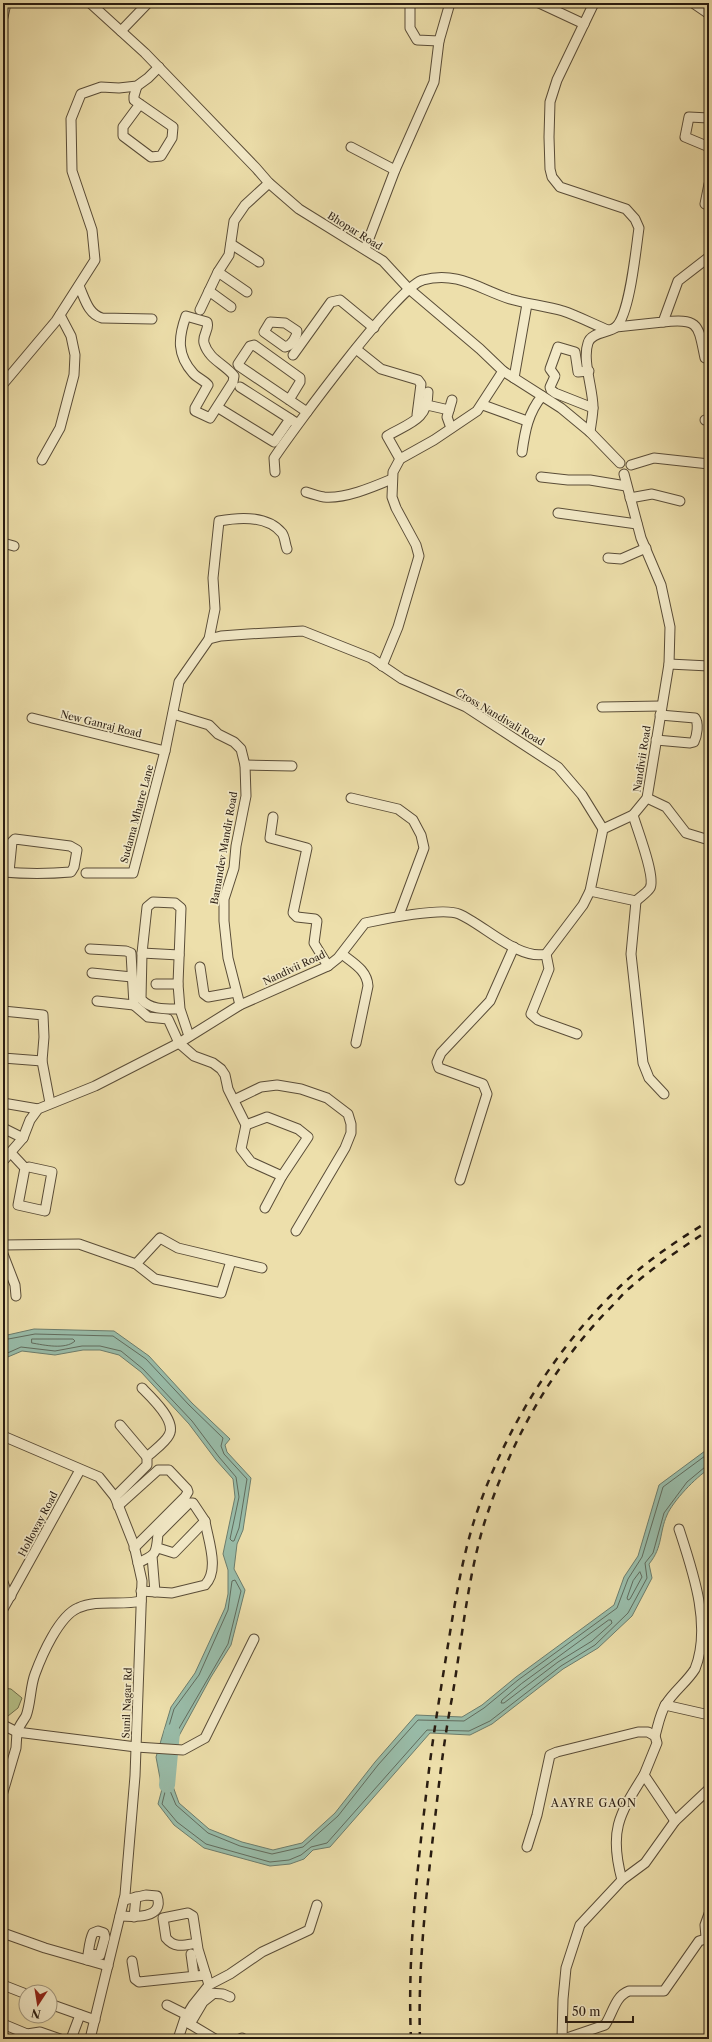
<svg xmlns="http://www.w3.org/2000/svg" width="712" height="2042" viewBox="0 0 712 2042" font-family="'Libre Caslon Text',serif">
	<style>
		.green { fill: #b7c289; stroke: #706f4d }
		.water { fill: #99bdaa; stroke: #6c7d6d }
		.lines { fill: none; stroke-linecap: round; stroke-linejoin: round }
		.shore { stroke: #616c5e; stroke-width: 1 }
		.river { stroke: #99bdaa; stroke-width: 16 }
		.minor-casing { stroke: #5a4d38; stroke-width: 11 }
		.minor { stroke: #f3eac8; stroke-width: 9 }
		.rail { stroke: #291c11; stroke-width: 2.5; stroke-dasharray: 7 7; stroke-linecap: butt }
		.labels { text-anchor: middle; dominant-baseline: central; stroke-width: 3.5; stroke-linejoin: round; paint-order: stroke }
		.street-label { font-size: 10px; fill: #291c11; stroke: #f3eac8 }
		.neighbourhood-label { font-size: 11px; letter-spacing: 1px; fill: #291c11; stroke: #f3eac8 }
	</style>
	<rect width="100%" height="100%" fill="#eddfab"/>
	<filter id="stains"><feTurbulence type="fractalNoise" baseFrequency=".005" numOctaves="4"/><feColorMatrix values="0 0 0 0 .2 0 0 0 0 .09 0 0 0 0 .02 0 0 0 .5 -.17"/></filter>
	<radialGradient id="worn" r=".72"><stop offset=".6" stop-color="#630" stop-opacity="0"/><stop offset="1" stop-color="#630" stop-opacity=".3"/></radialGradient>
	<path class="green" d="M3,1688l8,1 11,9 -4,10 -10,8 -5,-1z"/>
	<path class="water" d="M34,1329l80,2 35,25 43,47 38,36 -5,6 2,7 24,26 -8,52 -6,14 -3,25 11,21 -14,55 -20,32 -43,79 2,22 9,25 30,26 33,13 31,8 29,-7 33,-30 40,-51 41,-47 46,2 20,-12 34,-28 98,-72 10,-28 14,-21 21,-71 50,-37v21c-13,8 -36,32 -42,46 -8,18 -4,32 -18,49l3,14 -20,38 -34,32 -35,21 -71,55 -22,11 -40,-2 -100,114 -17,3 -9,9 -14,5 -20,2 -66,-18 -30,-23 -16,-21 4,-15 -6,-32 15,-50 24,-34 30,-65 3,-14v-24l-5,-16 12,-57 -2,-18 -17,-19 -27,-36 -48,-52 -22,-17 -19,-5h-17l-28,5 -33,-4 -19,8v-23z"/>
	<g class="lines">
		<g class="shore">
			<path d="M32,1339h41l2,2c-10,9 -31,4 -43,2z"/>
			<path d="M3,1340l32,-6 78,2 33,23 43,46 34,33 -2,8 3,8 23,25 -8,49 -5,13h-2l-2,-2 9,-42 -3,-20 -17,-20 -27,-36 -49,-52 -22,-18 -21,-5h-18l-27,5 -34,-4 -18,8"/>
			<path d="M709,1453l-46,34 -21,70 -14,22 -11,29 -99,72 -34,28 -20,13 -46,-1 -40,45 -40,51 -35,31 -31,7 -32,-8 -32,-13 -32,-28 -8,-19 -2,2 -4,16 15,18 29,22 64,18 19,-2 12,-5 10,-8 16,-4 100,-113 42,1 21,-10 71,-55 34,-21 33,-32 19,-35 -2,-15 8,-10 11,-40 23,-31 18,-15 4,-1"/>
			<path d="M640,1572l2,5 -12,22 -2,1 -1,-2 6,-17z"/>
			<path d="M609,1620h2l1,3 -20,18 -34,21 -54,41h-3l1,-3 19,-16z"/>
			<path d="M164,1743l10,-34 25,-34 29,-65 4,-29 3,-1 6,11 -13,53 -58,100"/>
		</g>
		<path class="river" d="M167,1785l5,-53"/>
		<g class="minor-casing">
			<g id="minor">
				<path d="M90,3l55,50 111,115 13,15 30,26 84,52 25,27 72,61 23,22 58,37 29,24 30,31"/>
				<path d="M410,3v25l7,12 22,1 11,-38"/>
				<path d="M539,3l45,21"/>
				<path d="M693,3l16,11"/>
				<path d="M3,17l3,-14"/>
				<path d="M121,31l27,-28"/>
				<path d="M137,86l-3,10v4l39,27 -1,11 -11,18 -10,1 -28,-21v-9l17,-23"/>
				<path d="M709,118l-20,-1 -4,20 24,10"/>
				<path d="M351,147l44,23"/>
				<path d="M705,204l4,-20"/>
				<path d="M231,244l28,18"/>
				<path d="M365,249l30,-79 39,-88 5,-41"/>
				<path d="M218,272l29,20"/>
				<path d="M79,286c6,13 9,28 23,32l50,1"/>
				<path d="M209,291l22,16"/>
				<path d="M200,310l18,-38 11,-17 5,-34 11,-16 24,-22"/>
				<path d="M270,322l15,1 12,8c0,6 -6,15 -12,16l-21,-15z"/>
				<path d="M663,322c37,-4 35,3 42,36"/>
				<path d="M616,327l47,-5 15,-41 31,-24"/>
				<path d="M356,349l25,20 37,11 3,4 -4,31"/>
				<path d="M293,355l38,-53 9,-2 34,28"/>
				<path d="M589,371l-11,1 -3,-20 -17,-5 -8,22 5,7 -5,11 1,3 4,3 38,15"/>
				<path d="M514,378l13,-74"/>
				<path d="M3,384l53,-63 39,-61 -3,-30 -20,-59 -1,-52 10,-25 20,-7 18,1 18,-2 11,-8 11,-11"/>
				<path d="M240,387l55,35"/>
				<path d="M289,400l11,-18v-4l-46,-33 -4,1 -12,18 1,2 68,46"/>
				<path d="M427,405l22,5"/>
				<path d="M483,405l44,16"/>
				<path d="M217,407l16,-25 1,-6c-9,-12 -25,-16 -30,-33 -2,-8 6,-14 3,-21l-21,-6c-8,22 -9,39 7,57 4,5 11,7 15,12l-13,23v3l15,7 7,-11 57,35 16,-23"/>
				<path d="M705,420h4"/>
				<path d="M451,428l-4,-11 5,-17"/>
				<path d="M590,432c1,-8 3,-17 3,-25 0,-18 -11,-47 -5,-64 3,-11 21,-10 28,-16 14,-13 20,-79 23,-99l-4,-9 -9,-10 -66,-22 -8,-10 -2,-8 -1,-32 1,-35 7,-22 37,-77"/>
				<path d="M522,452c3,-21 6,-39 20,-56"/>
				<path d="M400,459l-13,-23c22,-13 41,-16 41,-44"/>
				<path d="M42,460l18,-32 14,-53 1,-20 -4,-19 -11,-21"/>
				<path d="M631,465l23,-7 55,6"/>
				<path d="M275,472l-1,-14c18,-27 125,-173 149,-178 35,-9 56,9 87,19 17,5 36,7 53,12 15,5 30,13 45,19"/>
				<path d="M541,477l27,3h22l36,6"/>
				<path d="M306,492c6,2 12,4 18,5 21,2 49,-10 68,-18"/>
				<path d="M630,498l22,-4 28,7"/>
				<path d="M558,513l79,11"/>
				<path d="M3,543l11,3"/>
				<path d="M608,558l13,1 25,-11"/>
				<path d="M209,639l6,-30 -2,-31 6,-57c21,-4 48,-6 63,12 3,4 3,11 5,16"/>
				<path d="M669,664l40,2"/>
				<path d="M382,666l16,-39 21,-71 -3,-11 -20,-37 -4,-11 1,-25 7,-13 34,-19 43,-29 26,-40"/>
				<path d="M602,707l59,-1"/>
				<path d="M173,714l36,11 9,9 16,8 7,7 4,16 1,31 -10,50 -2,22 -10,31v22l4,37 12,47"/>
				<path d="M32,718l133,33"/>
				<path d="M656,740l34,3 4,-1c3,-6 5,-19 1,-24l-35,-3"/>
				<path d="M245,765l47,1"/>
				<path d="M351,798l47,11 15,11 8,15 3,13 -25,67"/>
				<path d="M647,798l19,9 20,26 23,7"/>
				<path d="M273,817l-3,21 37,10 -14,65 4,4 18,2 2,2 -3,22 14,23"/>
				<path d="M3,872c23,2 45,2 68,0l3,-5 3,-17 -7,-4 -55,-7 -3,3 -3,30"/>
				<path d="M86,873h47l32,-122 14,-69 30,-43 12,-3 27,-2 55,-3 68,27 31,21 64,28 92,60 24,28 21,34"/>
				<path d="M590,891l46,10c4,-4 11,-8 14,-13 6,-11 -13,-59 -17,-73"/>
				<path d="M636,901l-5,53 12,109 6,15 15,16"/>
				<path d="M90,949l36,2 5,2 3,52 14,12 20,2 11,24 15,13 19,7 8,6 4,6 3,14 18,36 -5,24 10,13 31,14 -17,32"/>
				<path d="M142,953l37,2"/>
				<path d="M342,954c11,9 25,16 26,32l-12,57"/>
				<path d="M546,954l3,15 -18,45 7,6 39,14"/>
				<path d="M200,967l4,27 4,3 28,-5"/>
				<path d="M92,973l40,4"/>
				<path d="M156,984h22"/>
				<path d="M97,1001l37,4"/>
				<path d="M180,1009l-2,-25 3,-76 -6,-5 -22,-1 -6,5 -5,46 -1,46c9,11 25,10 39,10l9,27"/>
				<path d="M3,1011l40,4 1,22 -2,24 8,42"/>
				<path d="M3,1058l39,3"/>
				<path d="M234,1100l27,-13 16,-2 24,4 26,9 21,16 3,10v9l-6,15 -49,83"/>
				<path d="M3,1103l35,6"/>
				<path d="M246,1125l21,-8 31,12 10,8 -26,39"/>
				<path d="M3,1128l20,10"/>
				<path d="M11,1153l14,15 4,-1 23,5 -7,39 -27,-6 7,-37"/>
				<path d="M3,1161l20,-23 7,-18 8,-11 57,-23 84,-43 61,-38 88,-39 10,-8 27,-35c18,-4 78,-16 94,-9 24,10 60,47 87,40l37,-49 7,-14 13,-62 30,-14 14,-17 22,-134 1,-37 -9,-42 -20,-47 -17,-64"/>
				<path d="M460,1180l27,-86 -4,-10 -44,-16 -2,-6 4,-9 49,-52 24,-54"/>
				<path d="M3,1245l76,-1 57,20 19,15 66,14 10,-32"/>
				<path d="M3,1254l12,31 1,11"/>
				<path d="M136,1264l24,-26 18,10 84,20"/>
				<path d="M120,1425l27,32"/>
				<path d="M3,1436l96,41 16,20 19,48 8,36 -7,195 -10,119 -35,144"/>
				<path d="M115,1497l32,-32v-8c6,-6 18,-14 22,-22 8,-14 -18,-38 -27,-47"/>
				<path d="M118,1506l40,-36h11l18,19 1,3 -3,5 -51,51"/>
				<path d="M152,1556l3,36"/>
				<path d="M138,1563c19,-9 18,-9 20,-29l31,-31h4l12,18 -31,32 -16,-5"/>
				<path d="M3,1582l3,9 5,5"/>
				<path d="M141,1591l31,2 33,-8c15,-15 3,-45 0,-64"/>
				<path d="M3,1609l77,-139"/>
				<path d="M665,1705l44,10"/>
				<path d="M3,1725l14,7c2,-6 6,-11 9,-16 5,-13 4,-29 9,-42 7,-19 24,-58 43,-66 20,-9 42,-2 63,-7"/>
				<path d="M655,1736c3,-10 5,-23 11,-32 8,-13 21,-22 29,-35 17,-43 -2,-97 -16,-140"/>
				<path d="M3,1792l13,-44 1,-16 119,15 47,3 22,-12 49,-99"/>
				<path d="M527,1847l10,-32 13,-60 7,-3 81,-20h10l7,4 2,7 -13,32"/>
				<path d="M622,1880c-13,-48 -4,-64 22,-105l31,46"/>
				<path d="M120,1916c14,1 45,3 37,-20l-11,-1 -22,5"/>
				<path d="M134,1917l2,-20"/>
				<path d="M3,1933l42,15 63,18"/>
				<path d="M706,1937l-1,-12 4,-11"/>
				<path d="M197,1943c-12,2 -22,6 -31,-5l-3,-20 25,-5 5,3 5,33 11,36"/>
				<path d="M191,1954l3,22"/>
				<path d="M87,1960c2,-9 2,-19 6,-27l5,-2 6,2 1,4 -5,18 -12,-1"/>
				<path d="M132,1961l3,18 4,3 67,-7"/>
				<path d="M3,1985l23,9"/>
				<path d="M209,1993l14,1 7,3"/>
				<path d="M50,2004l45,16"/>
				<path d="M167,2005l20,10"/>
				<path d="M185,2021l30,18"/>
				<path d="M3,2024l24,10 13,-2 20,7"/>
				<path d="M190,2024l13,-22 10,-8"/>
				<path d="M71,2039l9,-24"/>
				<path d="M178,2039l7,-21 8,-13 16,-20 21,-11 32,-22 47,-22 8,-25"/>
				<path d="M240,2039l2,-1"/>
				<path d="M562,2039l1,-40 3,-31 14,-43 42,-45 23,-17 30,-42 34,-32"/>
				<path d="M564,2039l41,-14c8,-12 10,-29 24,-34h35l35,-50 10,-3"/>
			</g>
		</g>
		<use href="#minor" class="minor"/>
		<g class="rail">
			<path d="M411,2039c-4,-87 7,-174 17,-261 5,-42 12,-84 19,-127 7,-43 14,-88 27,-130 29,-90 83,-177 153,-241 25,-23 54,-42 82,-59"/>
			<path d="M420,2039c-2,-62 4,-123 11,-185 6,-52 11,-104 21,-156 10,-58 15,-117 32,-174 26,-81 64,-151 123,-213 9,-8 16,-18 25,-25 24,-21 51,-39 77,-56"/>
		</g>
	</g>
	<g class="labels">
		<g class="street-label">
			<text transform="translate(355 231) rotate(32)">Bhopar Road</text>
			<text transform="translate(500 717) rotate(31)">Cross Nandivali Road</text>
			<text transform="translate(101 724) rotate(14)">New Ganraj Road</text>
			<text transform="translate(642 759) rotate(-81)">Nandivii Road</text>
			<text transform="translate(137 814) rotate(-75)">Sudama Mhatre Lane</text>
			<text transform="translate(224 848) rotate(-80)">Bamandev Mandir Road</text>
			<text transform="translate(294 968) rotate(-25)">Nandivii Road</text>
			<text transform="translate(38 1524) rotate(-62)">Holloway Road</text>
			<text transform="translate(127 1703) rotate(-88)">Sunil Nagar Rd</text>
		</g>
		<g class="neighbourhood-label">
			<text x="594" y="1803">AAYRE GAON</text>
		</g>
	</g>
	<rect width="712" height="2042" fill="none" stroke="#eddfab" stroke-width="16"/>
	<rect x="4" y="4" width="704" height="2034" fill="none" stroke="#291c11" stroke-width="2"/>
	<rect x="8" y="8" width="696" height="2026" fill="none" stroke="#291c11"/>
	<g transform="translate(38 2004) rotate(192)"><circle r="19" fill="#f3eac8" stroke="#a2987f"/>
	<path d="M0-3L7 15L0 10L-7 15Z" fill="#8f2418"/>
	<text y="-6" font-size="11" font-weight="bold" text-anchor="middle" fill="#291c11">N</text>
	</g>
	<path d="M566 2016v6h67v-6" fill="none" stroke="#291c11" stroke-width="2"/>
	<text x="572" y="2016" font-size="12" fill="#291c11" stroke="#f3eac8" stroke-width="3" paint-order="stroke">50 m</text>
	<rect width="100%" height="100%" filter="url(#stains)"/>
	<rect width="100%" height="100%" fill="url(#worn)"/>
</svg>
